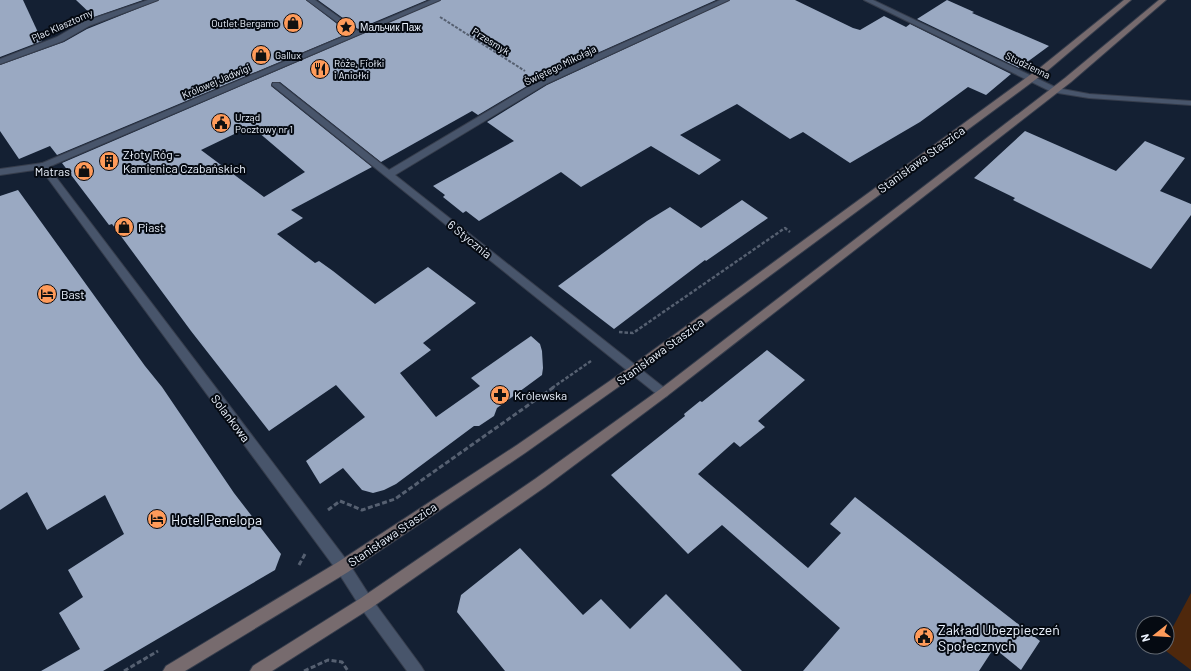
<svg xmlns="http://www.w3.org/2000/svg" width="1191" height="671" viewBox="0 0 1191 671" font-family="Barlow,sans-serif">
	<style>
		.green { fill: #4f280c }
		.building { fill: #9aa9c2; fill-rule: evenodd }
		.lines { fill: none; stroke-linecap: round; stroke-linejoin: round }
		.pedestrian-casing { stroke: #363d4c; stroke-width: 2 }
		.minor-casing { stroke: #363d4c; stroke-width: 2 }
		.tertiary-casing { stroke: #363d4c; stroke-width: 2 }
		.secondary-casing { stroke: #363d4c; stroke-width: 2 }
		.path-far2 { stroke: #566071; stroke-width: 2; stroke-dasharray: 3 1.5; stroke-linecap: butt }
		.path-far1 { stroke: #566071; stroke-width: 2.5; stroke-dasharray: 3.5 2; stroke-linecap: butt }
		.path { stroke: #566071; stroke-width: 3; stroke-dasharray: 5 2.5; stroke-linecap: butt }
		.pedestrian { fill: #48556b; fill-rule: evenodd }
		.minor { fill: #48556b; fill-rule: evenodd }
		.tertiary { fill: #48556b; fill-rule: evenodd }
		.secondary { fill: #776b6e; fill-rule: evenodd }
		.labels { text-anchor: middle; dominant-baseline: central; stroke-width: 4; stroke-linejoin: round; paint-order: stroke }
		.far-poi-label { font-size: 10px; fill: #edf4ff; stroke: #050a12; text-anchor: start }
		.far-street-label { font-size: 10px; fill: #edf4ff; stroke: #050a12 }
		.poi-label { font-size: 12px; fill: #edf4ff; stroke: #050a12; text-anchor: start }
		.street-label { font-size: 12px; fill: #edf4ff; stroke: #050a12 }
		.near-poi-label { font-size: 14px; fill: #edf4ff; stroke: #050a12; text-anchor: start }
	</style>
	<rect width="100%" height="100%" fill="#142033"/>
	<path class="green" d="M1191,593v77l-29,-22 5,-1v-9z"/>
	<g class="building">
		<path d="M0,0h23l19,41 -42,16z"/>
		<path d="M76,0h67l-49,17z"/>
		<path d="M159,0h147l43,33 -292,122 -7,-9 -31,13 -19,-28v-66l64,-23 23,-13z"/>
		<path d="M318,0h109l-69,29z"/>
		<path d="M441,0h275l-177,79 -61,36 -6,-4 -91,51 -101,-80h-8l-1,4 101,81 -81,43 12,8 -26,16 38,29 4,-2 14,10 42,33 53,-37 48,36 -53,40 8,7 -31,23 36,44 44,-31 -9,-8 60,-42 9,8 2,7 1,17 -1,7 -45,33 -3,8 -15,10h-5l-78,58 -12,6 -11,3 -11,-3 -19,-22 -23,16 -14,-23 59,-44 -29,-32 -67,46 -78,-100 -79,-107 -3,1 -47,-62zM251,126l54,46 -41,25 -63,-47z"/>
		<path d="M730,0h65l58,28 7,2 24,-14 22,11 4,-3 101,50 -25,21 -18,-8 -48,35 -70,41 -47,-31 -13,7 -53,-35 -57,31 41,25 -22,15 -48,-29 -70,41 -20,-15 -82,49 -13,-10 -3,2 -20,-16 2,-2 -12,-9 81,-45 -27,-19 60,-37z"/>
		<path d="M947,0l27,12 -2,1 77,33 -30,22 -102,-49z"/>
		<path d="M1025,131l91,40 29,-30 40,17 -25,33 31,13v11l-40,54 -138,-69 2,-2 -41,-20z"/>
		<path d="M18,190l127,176 17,21 72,106 47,61 -6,16 -172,101h-62l39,-22 -21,-36 24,-16 -15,-27 56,-36 -19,-39 -58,35 -20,-38 -27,18v-314z"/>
		<path d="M742,200l26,18 -62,43 -1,-1 -91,69 -56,-43 89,-65 23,-14 31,21z"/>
		<path d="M767,350l38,30 -47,41 7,6 -25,20 -6,-5 -36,32 110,94 33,-35 -11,-9 25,-27 185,144 -19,29 -27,-22 -15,23h-176l37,-43 -118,-103 -34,29 -77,-79 74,-59 -1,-2 16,-13 2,1z"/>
		<path d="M520,548l63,67 18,-16 29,30 36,-35 76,77h-237l-48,-59 4,-17z"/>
	</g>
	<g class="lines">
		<g class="pedestrian-casing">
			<path id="pedestrian" d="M307,0h8l43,31 73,-31h9l-394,168h-6l-1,-2 1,-2 312,-131z"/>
		</g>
		<g class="minor-casing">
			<g id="minor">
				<path d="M148,0h10l-69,26 -26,15 -63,23v-5l57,-22 26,-15z"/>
				<path d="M720,0h9l-183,84 -151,91 272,215 2,3 -2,3 -4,2 -4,-2 -387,-311 1,-2h6l110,87 151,-90z"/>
				<path d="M864,0h9l184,88 32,6 102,7v4l-102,-7 -37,-6z"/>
				<path d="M43,163l3,1 302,398 23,36 2,5 -2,5 -5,2 -5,-2 -23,-36 -297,-403 -41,6v-6z"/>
			</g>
		</g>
		<g class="tertiary-casing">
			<path id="tertiary" d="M366,596l5,2 50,68 3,5h-17l-46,-63 -2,-5 2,-5z"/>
		</g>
		<g class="secondary-casing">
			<g id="secondary">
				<path d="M1124,0h7l-84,71 -409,302 -113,80 -177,119 -163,99h-22l3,-5 172,-104 179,-117 113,-78 411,-300z"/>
				<path d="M1159,0h7l-95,82 -404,314 -122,91 -174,121 -99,63h-22l3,-5 108,-68 174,-119 124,-89 406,-312z"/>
			</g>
		</g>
		<path class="path-far2" d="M440,17l85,54"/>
		<g class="path-far1">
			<path d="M619,332l14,1 152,-105 5,4"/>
			<path d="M552,388l39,-27"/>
		</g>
		<g class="path">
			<path d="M328,510l12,-9 22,9 33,-11 159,-112"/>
			<path d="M299,565l6,-11"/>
			<path d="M124,671l34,-20"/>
			<path d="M304,671l24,-11 14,2 6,9"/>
		</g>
		<use href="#pedestrian" class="pedestrian"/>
		<use href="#minor" class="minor"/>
		<use href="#tertiary" class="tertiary"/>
		<use href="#secondary" class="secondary"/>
	</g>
	<defs>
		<g id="shop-disc" transform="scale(1)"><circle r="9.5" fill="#ff9b5a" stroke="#050a12"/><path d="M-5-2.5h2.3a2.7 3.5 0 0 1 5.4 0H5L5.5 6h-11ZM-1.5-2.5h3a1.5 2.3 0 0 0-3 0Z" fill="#111"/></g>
		<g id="sight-disc" transform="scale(1)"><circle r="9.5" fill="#ff9b5a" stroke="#050a12"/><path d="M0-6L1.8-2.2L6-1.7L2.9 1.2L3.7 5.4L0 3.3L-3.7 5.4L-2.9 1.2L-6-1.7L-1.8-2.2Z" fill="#111"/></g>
		<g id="restaurant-disc" transform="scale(1)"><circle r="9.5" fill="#ff9b5a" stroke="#050a12"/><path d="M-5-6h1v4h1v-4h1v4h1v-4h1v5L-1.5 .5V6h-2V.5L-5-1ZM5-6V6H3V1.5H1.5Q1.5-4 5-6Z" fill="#111"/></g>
		<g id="civic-disc" transform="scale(1)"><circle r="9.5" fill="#ff9b5a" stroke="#050a12"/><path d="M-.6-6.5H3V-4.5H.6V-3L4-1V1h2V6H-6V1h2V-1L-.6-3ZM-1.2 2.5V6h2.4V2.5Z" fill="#111"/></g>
		<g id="building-disc" transform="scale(1)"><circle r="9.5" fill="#ff9b5a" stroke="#050a12"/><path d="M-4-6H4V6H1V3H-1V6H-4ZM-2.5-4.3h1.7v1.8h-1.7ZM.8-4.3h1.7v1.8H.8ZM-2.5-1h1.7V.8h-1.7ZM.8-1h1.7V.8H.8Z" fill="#111"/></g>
		<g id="hotel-disc" transform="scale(1)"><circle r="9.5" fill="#ff9b5a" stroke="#050a12"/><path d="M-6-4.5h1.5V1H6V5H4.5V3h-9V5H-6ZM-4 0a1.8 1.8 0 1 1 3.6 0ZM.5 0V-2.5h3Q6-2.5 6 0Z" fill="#111"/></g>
		<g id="pharmacy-disc" transform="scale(1)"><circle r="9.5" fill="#ff9b5a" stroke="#050a12"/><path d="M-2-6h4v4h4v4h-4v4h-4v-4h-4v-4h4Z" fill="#111"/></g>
	</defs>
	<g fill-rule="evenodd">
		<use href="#shop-disc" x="293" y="23"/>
		<use href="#sight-disc" x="346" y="27"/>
		<use href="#shop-disc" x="261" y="55"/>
		<use href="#restaurant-disc" x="320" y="69"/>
		<use href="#civic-disc" x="221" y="123"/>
		<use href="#building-disc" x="109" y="161"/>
		<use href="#shop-disc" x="84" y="171"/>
		<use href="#shop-disc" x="124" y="227"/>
		<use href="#hotel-disc" x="47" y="294"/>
		<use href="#pharmacy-disc" x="500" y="395"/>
		<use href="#hotel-disc" x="157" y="519"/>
		<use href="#civic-disc" x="924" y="637"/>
	</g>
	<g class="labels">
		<g class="far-poi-label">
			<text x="279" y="23" text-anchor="end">Outlet Bergamo</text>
			<text x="360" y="27">Мальчик Паж</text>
			<text x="275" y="55">Gallux</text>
			<text x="334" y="63">Róże, Fiołki<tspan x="334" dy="12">i Aniołki</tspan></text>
			<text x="235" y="117">Urząd<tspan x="235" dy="12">Pocztowy nr 1</tspan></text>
		</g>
		<g class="far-street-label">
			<text transform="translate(62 25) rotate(-24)">Plac Klasztorny</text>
			<text transform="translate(491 41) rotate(32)">Przesmyk</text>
			<text transform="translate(560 65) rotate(-26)">Świętego Mikołaja</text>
			<text transform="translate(1028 65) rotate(26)">Studzienna</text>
			<text transform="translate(216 81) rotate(-23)">Królowej Jadwigi</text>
		</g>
		<g class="poi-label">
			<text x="123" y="154">Złoty Róg -<tspan x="123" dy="14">Kamienica Czabańskich</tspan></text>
			<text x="70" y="171" text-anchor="end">Matras</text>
			<text x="138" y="227">Piast</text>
			<text x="61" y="294">Bast</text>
			<text x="514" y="395">Królewska</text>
		</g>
		<g class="street-label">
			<text transform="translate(921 159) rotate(-36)">Stanisława Staszica</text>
			<text transform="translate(470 239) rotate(39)">6 Stycznia</text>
			<text transform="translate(660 351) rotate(-36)">Stanisława Staszica</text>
			<text transform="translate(231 418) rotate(53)">Solankowa</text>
			<text transform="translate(392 534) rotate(-34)">Stanisława Staszica</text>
		</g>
		<g class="near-poi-label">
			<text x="171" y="519">Hotel Penelopa</text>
			<text x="938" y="629">Zakład Ubezpieczeń<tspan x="938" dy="16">Społecznych</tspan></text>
		</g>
	</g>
	<g transform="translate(1155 635) rotate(253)"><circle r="19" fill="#050a12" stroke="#626871"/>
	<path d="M0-3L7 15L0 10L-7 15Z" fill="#ff9b5a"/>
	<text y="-6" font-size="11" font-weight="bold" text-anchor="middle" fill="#edf4ff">N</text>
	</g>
</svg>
